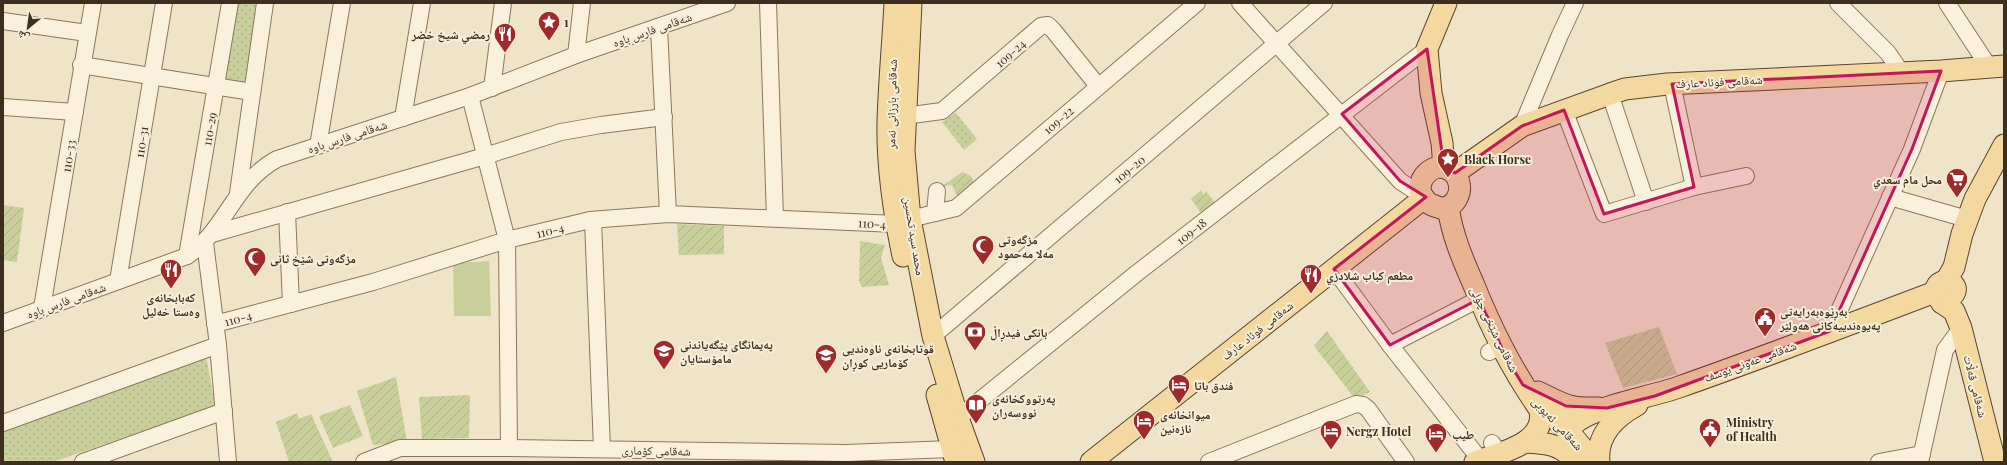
<svg xmlns="http://www.w3.org/2000/svg" width="2007" height="465" viewBox="0 0 2007 465" font-family="'Playfair Display','Noto Naskh Arabic',serif">
	<style>
		.grass { fill: url(#grass-dots) }
		.garden { fill: url(#garden-furrows) }
		.pitch { fill: #c9cf9b }
		.lines { fill: none; stroke-linecap: round; stroke-linejoin: round }
		.minor-casing { stroke: #8d765c; stroke-width: 18 }
		.major-casing { stroke: #5b4430; stroke-width: 23 }
		.minor { stroke: #faf1dc; stroke-width: 16 }
		.major { stroke: #f3d9a0; stroke-width: 21 }
		.marked { fill: #c2185b; fill-opacity: 0.2; stroke: #c2185b; stroke-width: 3; stroke-linejoin: round }
		.labels { text-anchor: middle; dominant-baseline: central; stroke-width: 4; stroke-linejoin: round; paint-order: stroke }
		.poi-label { font-size: 12px; font-weight: bold; fill: #3d2e20; stroke: #f7eed8; text-anchor: start }
		.street-label { font-size: 12px; fill: #3d2e20; stroke: #f7eed8 }
	</style>
	<defs>
		<pattern id="grass-dots" width="8" height="8" patternUnits="userSpaceOnUse"><rect width="8" height="8" fill="#c9cf9b"/><path d="M2 2h.1M6 6h.1" fill="none" stroke="#aeb285" stroke-width="1.8" stroke-linecap="round"/></pattern>
		<pattern id="garden-furrows" width="10" height="10" patternUnits="userSpaceOnUse"><rect width="10" height="10" fill="#c9cf9b"/><path d="M-1 1l2-2M0 10L10 0M9 11l2-2" fill="none" stroke="#aeb285"/></pattern>
	</defs>
	<rect width="100%" height="100%" fill="#f0e4c8"/>
	<g class="grass">
		<path d="M236,3h21l-11,82 -23,-4z"/>
		<path d="M956,113l21,26 -13,11 -22,-28z"/>
		<path d="M206,355l9,51 -162,56h-50v-33z"/>
	</g>
	<g class="garden">
		<path d="M962,172l9,4 4,8 -16,16 -7,-15 -11,2z"/>
		<path d="M1201,190l3,5 2,-4 11,15 -13,11 -13,-18z"/>
		<path d="M3,205l21,3 -7,54 -14,-2z"/>
		<path d="M677,224l47,2v28l-45,1z"/>
		<path d="M860,241l25,4 -4,13 8,27 -27,2 -3,-6z"/>
		<path d="M1659,327l18,47 -54,14 -18,-45z"/>
		<path d="M1327,331l43,61 -15,7 -41,-53z"/>
		<path d="M396,377l11,65 -34,3 -16,-54z"/>
		<path d="M470,395l-1,43 -47,1 -3,-42z"/>
		<path d="M350,405l13,31 -30,12 -14,-32z"/>
		<path d="M297,413l2,6 12,-5 22,48h-44l-13,-40z"/>
	</g>
	<path class="pitch" d="M489,261l2,55h-37l-1,-53z"/>
	<g class="lines">
		<g class="minor-casing">
			<g id="minor">
				<path d="M768,3l7,215"/>
				<path d="M1240,3l160,178 21,14"/>
				<path d="M1838,3l50,50 13,19"/>
				<path d="M1947,3l38,58"/>
				<path d="M3,21l84,12"/>
				<path d="M659,27l9,187"/>
				<path d="M576,55l6,-52"/>
				<path d="M81,65l171,27"/>
				<path d="M1672,84l22,103"/>
				<path d="M492,88l11,-85"/>
				<path d="M1610,94l36,108"/>
				<path d="M470,96l37,144 2,208"/>
				<path d="M3,107l72,5"/>
				<path d="M1564,110l40,104 90,-27 52,-11"/>
				<path d="M904,116l38,-5 99,-85 7,-1 5,5 45,56"/>
				<path d="M403,118l19,-115"/>
				<path d="M1522,126l38,-91 15,-32"/>
				<path d="M318,146l24,-143"/>
				<path d="M238,193l27,-190"/>
				<path d="M1890,197l77,22"/>
				<path d="M287,212l4,92"/>
				<path d="M935,213l2,-22"/>
				<path d="M910,219l46,-11 241,-205"/>
				<path d="M593,220l9,229"/>
				<path d="M212,234l273,-78 76,-24 40,-7 63,-8"/>
				<path d="M205,243l13,102 10,117"/>
				<path d="M187,256l43,-253"/>
				<path d="M1334,269l56,76 92,117"/>
				<path d="M118,281l46,-278"/>
				<path d="M42,308l51,-305"/>
				<path d="M3,323l184,-67c40,-27 46,-73 90,-97l193,-63 106,-41 151,-52"/>
				<path d="M215,324l158,-42 134,-42 83,-20 78,-6 228,10"/>
				<path d="M1830,331l82,-182 29,-78"/>
				<path d="M933,336l391,-333"/>
				<path d="M1390,345l89,-46"/>
				<path d="M1489,352l12,-6"/>
				<path d="M958,418l179,-145 290,-224"/>
				<path d="M3,423l215,-78"/>
				<path d="M1492,443l7,10"/>
				<path d="M83,462l141,-51"/>
				<path d="M364,462l36,-14h109l337,5 105,-4"/>
				<path d="M1209,462l147,-58 7,1 5,4 38,53"/>
				<path d="M1879,462l43,-8"/>
				<path d="M1920,462l25,-112 16,-22"/>
			</g>
		</g>
		<g class="major-casing">
			<g id="major">
				<path d="M895,3c-2,40 -6,80 -7,119 -1,45 6,91 15,134"/>
				<path d="M911,3l-7,148 6,68 23,117 25,82 16,44"/>
				<path d="M1438,167c25,0 30,33 6,42 -6,-2 -13,-3 -18,-8 -13,-12 -3,-30 12,-34z"/>
				<path d="M1444,167l-2,-24 -11,-50 -4,-44 19,-46"/>
				<path d="M1455,173l67,-47 88,-32 15,-5 42,-5 274,-13 63,-5"/>
				<path d="M1448,207c4,27 14,51 25,76 19,47 38,85 67,127 7,34 -41,43 -65,52"/>
				<path d="M1946,281l8,-14 8,-33 13,-35 29,-54"/>
				<path d="M1942,303c32,-15 -3,-34 -7,-11l7,11 12,8 7,17 34,134"/>
				<path d="M1538,392c27,13 30,17 61,16"/>
				<path d="M937,395l19,67"/>
				<path d="M1536,399l34,34 24,29"/>
				<path d="M1525,442c21,1 36,2 50,19"/>
				<path d="M1572,458c-6,-12 -6,-30 7,-38 23,-15 72,-23 100,-33 86,-30 171,-63 256,-95"/>
				<path d="M1091,462l333,-264"/>
				<path d="M1599,462c-3,-27 16,-45 38,-57"/>
			</g>
		</g>
		<use href="#minor" class="minor"/>
		<use href="#major" class="major"/>
	</g>
	<path class="marked" d="M1427,49l17,117 11,7 67,-47 42,-16 40,104 90,-27 -22,-103 269,-13 -29,78 -82,182 -175,65 -48,12 -41,-2 -43,-21 -16,-26 -28,-60 -89,46 -56,-76 92,-72 -26,-16 -58,-67z"/>
	<defs>
		<g id="sight-pin" transform="scale(1.15)"><path d="M0 17L-7.5 6A9.5 9.5 0 1 1 7.5 6Z" fill="#9e2a2b" stroke="#f7eed8"/><path d="M0-6L1.8-2.2L6-1.7L2.9 1.2L3.7 5.4L0 3.3L-3.7 5.4L-2.9 1.2L-6-1.7L-1.8-2.2Z" fill="#fff"/></g>
		<g id="restaurant-pin" transform="scale(1.15)"><path d="M0 17L-7.5 6A9.5 9.5 0 1 1 7.5 6Z" fill="#9e2a2b" stroke="#f7eed8"/><path d="M-5-6h1v4h1v-4h1v4h1v-4h1v5L-1.5 .5V6h-2V.5L-5-1ZM5-6V6H3V1.5H1.5Q1.5-4 5-6Z" fill="#fff"/></g>
		<g id="supermarket-pin" transform="scale(1.15)"><path d="M0 17L-7.5 6A9.5 9.5 0 1 1 7.5 6Z" fill="#9e2a2b" stroke="#f7eed8"/><path d="M-6-5.5h2.5l.6 2H6L4.5 2H-2.5L-4.4-4H-6ZM-1.5 3.2a1.3 1.3 0 1 0 .1 0ZM3 3.2a1.3 1.3 0 1 0 .1 0Z" fill="#fff"/></g>
		<g id="mosque-pin" transform="scale(1.15)"><path d="M0 17L-7.5 6A9.5 9.5 0 1 1 7.5 6Z" fill="#9e2a2b" stroke="#f7eed8"/><path d="M3.5-4.9A6 6 0 1 0 3.5 4.9A5 5 0 1 1 3.5-4.9Z" fill="#fff"/></g>
		<g id="civic-pin" transform="scale(1.15)"><path d="M0 17L-7.5 6A9.5 9.5 0 1 1 7.5 6Z" fill="#9e2a2b" stroke="#f7eed8"/><path d="M-.6-6.5H3V-4.5H.6V-3L4-1V1h2V6H-6V1h2V-1L-.6-3ZM-1.2 2.5V6h2.4V2.5Z" fill="#fff"/></g>
		<g id="bank-pin" transform="scale(1.15)"><path d="M0 17L-7.5 6A9.5 9.5 0 1 1 7.5 6Z" fill="#9e2a2b" stroke="#f7eed8"/><path d="M-6-4H6V4H-6ZM0-2.3a2.3 2.3 0 1 0 0 4.6a2.3 2.3 0 1 0 0-4.6Z" fill="#fff"/></g>
		<g id="school-pin" transform="scale(1.15)"><path d="M0 17L-7.5 6A9.5 9.5 0 1 1 7.5 6Z" fill="#9e2a2b" stroke="#f7eed8"/><path d="M0-5L7-2L0 1L-7-2ZM-4 1L0 2.5L4 1V4Q0 6-4 4Z" fill="#fff"/></g>
		<g id="hotel-pin" transform="scale(1.15)"><path d="M0 17L-7.5 6A9.5 9.5 0 1 1 7.5 6Z" fill="#9e2a2b" stroke="#f7eed8"/><path d="M-6-4.5h1.5V1H6V5H4.5V3h-9V5H-6ZM-4 0a1.8 1.8 0 1 1 3.6 0ZM.5 0V-2.5h3Q6-2.5 6 0Z" fill="#fff"/></g>
		<g id="library-pin" transform="scale(1.15)"><path d="M0 17L-7.5 6A9.5 9.5 0 1 1 7.5 6Z" fill="#9e2a2b" stroke="#f7eed8"/><path d="M-6-4Q-3-5.5-.7-3.5V5Q-3 3-6 4ZM6-4Q3-5.5 .7-3.5V5Q3 3 6 4Z" fill="#fff"/></g>
	</defs>
	<g fill-rule="evenodd">
		<use href="#sight-pin" x="549" y="22"/>
		<use href="#restaurant-pin" x="505" y="34"/>
		<use href="#sight-pin" x="1448" y="159"/>
		<use href="#supermarket-pin" x="1957" y="179"/>
		<use href="#mosque-pin" x="983" y="246"/>
		<use href="#mosque-pin" x="255" y="258"/>
		<use href="#restaurant-pin" x="171" y="270"/>
		<use href="#restaurant-pin" x="1311" y="275"/>
		<use href="#civic-pin" x="1765" y="318"/>
		<use href="#bank-pin" x="975" y="332"/>
		<use href="#school-pin" x="664" y="351"/>
		<use href="#school-pin" x="826" y="355"/>
		<use href="#hotel-pin" x="1179" y="385"/>
		<use href="#library-pin" x="976" y="405"/>
		<use href="#hotel-pin" x="1144" y="421"/>
		<use href="#civic-pin" x="1710" y="429"/>
		<use href="#hotel-pin" x="1331" y="431"/>
		<use href="#hotel-pin" x="1436" y="434"/>
	</g>
	<g class="labels">
		<g class="poi-label">
			<text x="564" y="22">1</text>
			<text x="490" y="34" text-anchor="end">رمضي شيخ خضر</text>
			<text x="1464" y="159">Black Horse</text>
			<text x="1942" y="179" text-anchor="end">محل مام سعدي</text>
			<text x="998" y="239">مزگەوتی<tspan x="998" dy="14">مەلا مەحمود</tspan></text>
			<text x="270" y="258">مزگەوتی شێخ ثانی</text>
			<text x="1326" y="275">مطعم كباب شلادزي</text>
			<text x="171" y="297" text-anchor="middle">کەبابخانەی<tspan x="171" dy="14">وەستا خەلیل</tspan></text>
			<text x="1780" y="311">بەڕێوەبەرایەتی<tspan x="1780" dy="14">پەیوەندییەکانی هەولێر</tspan></text>
			<text x="990" y="332">بانکی فیدڕاڵ</text>
			<text x="680" y="344">پەیمانگای پێگەیاندنی<tspan x="680" dy="14">مامۆستایان</tspan></text>
			<text x="842" y="348">قوتابخانەی ناوەندیی<tspan x="842" dy="14">کۆماریی کوڕان</tspan></text>
			<text x="1194" y="385">فندق باتا</text>
			<text x="992" y="398">پەرتووکخانەی<tspan x="992" dy="14">نووسەران</tspan></text>
			<text x="1160" y="414">میوانخانەی<tspan x="1160" dy="14">نازەنین</tspan></text>
			<text x="1726" y="422">Ministry<tspan x="1726" dy="14">of Health</tspan></text>
			<text x="1346" y="431">Nergz Hotel</text>
			<text x="1452" y="434">طيب</text>
		</g>
		<g class="street-label">
			<text transform="translate(652 29) rotate(-19)">شەقامی فارس باوە</text>
			<text transform="translate(1010 53) rotate(-41)">109-24</text>
			<text transform="translate(1719 81) rotate(-3)">شەقامی فوئاد عارف</text>
			<text transform="translate(891 104) rotate(-89)">شەقامی بارزانی نەمر</text>
			<text transform="translate(1058 120) rotate(-41)">109-22</text>
			<text transform="translate(209 129) rotate(-80)">110-29</text>
			<text transform="translate(347 136) rotate(-18)">شەقامی فارس باوە</text>
			<text transform="translate(141 142) rotate(-81)">110-31</text>
			<text transform="translate(68 156) rotate(-81)">110-33</text>
			<text transform="translate(1129 169) rotate(-40)">109-20</text>
			<text transform="translate(872 223) rotate(3)">110-4</text>
			<text transform="translate(550 230) rotate(-13)">110-4</text>
			<text transform="translate(1191 231) rotate(-38)">109-18</text>
			<text transform="translate(915 236) rotate(81)">محمد سید تحسین</text>
			<text transform="translate(66 300) rotate(-20)">شەقامی فارس باوە</text>
			<text transform="translate(238 318) rotate(-15)">110-4</text>
			<text transform="translate(1495 329) rotate(64)">شەقامی شێخی چۆلی</text>
			<text transform="translate(1257 330) rotate(-38)">شەقامی فوئاد عارف</text>
			<text transform="translate(1750 361) rotate(-20)">شەقامی عەونی یوسف</text>
			<text transform="translate(1976 386) rotate(76)">شەقامی قەڵات</text>
			<text transform="translate(1558 423) rotate(47)">شەقامی ئەیوبی</text>
			<text transform="translate(656 450) rotate(1)">شەقامی کۆماری</text>
		</g>
	</g>
	<rect width="2007" height="465" fill="none" stroke="#3d2e20" stroke-width="8"/>
	<g transform="translate(28 28) rotate(209)" stroke="#f7eed8" stroke-width="3" paint-order="stroke">
	<path d="M0-3L7 15L0 10L-7 15Z" fill="#3d2e20"/>
	<text y="-6" font-size="11" font-weight="bold" text-anchor="middle" fill="#3d2e20">ش</text>
	</g>
</svg>
